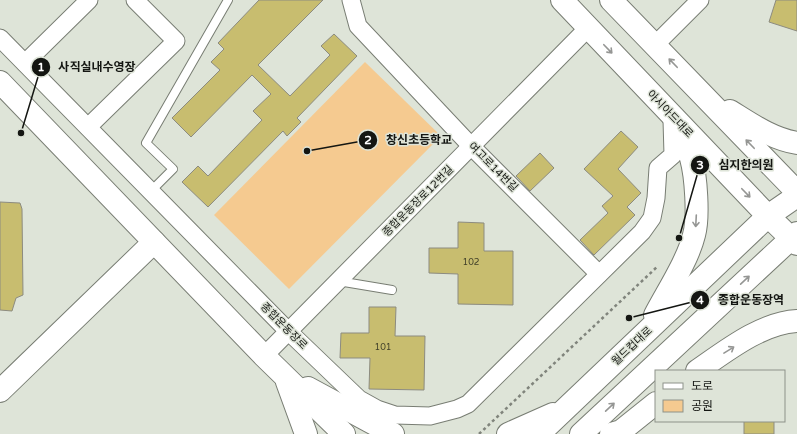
<svg xmlns="http://www.w3.org/2000/svg" width="797" height="434" viewBox="0 0 797 434" font-family="'Varela Round','Noto Sans KR',sans-serif">
	<style>
		.green { fill: #f5ca90 }
		.building { fill: #c8bd6f; stroke: #8c8b80 }
		.lines { fill: none; stroke-linecap: round; stroke-linejoin: round }
		.lane-casing { stroke: #787d73; stroke-width: 10 }
		.street-casing { stroke: #787d73; stroke-width: 19 }
		.secondary-casing { stroke: #787d73; stroke-width: 24 }
		.path { stroke: #80847c; stroke-width: 2.5; stroke-dasharray: 3 3; stroke-linecap: butt }
		.lane { stroke: #fff; stroke-width: 8 }
		.street { stroke: #fff; stroke-width: 17 }
		.secondary { stroke: #fff; stroke-width: 22 }
		.oneway { stroke: #959694 }
		.labels { text-anchor: middle; dominant-baseline: central; stroke-width: 3; stroke-linejoin: round; paint-order: stroke }
		.number-label { font-size: 9px; fill: #414029 }
		.street-label { font-size: 11px; fill: #141612; stroke: #dee4d8 }
		.leader { fill: none; stroke: #141612; stroke-width: 1.5 }
		.callout-dot { fill: #141612; stroke: #dee4d8; stroke-width: 1.5 }
		.mark-label { font-size: 12px; text-anchor: middle; font-weight: bold; fill: #fff }
		.callout-label { font-size: 12px; text-anchor: middle; font-weight: bold; fill: #141612; stroke: #dee4d8; stroke-width: 3; stroke-linejoin: round; paint-order: stroke }
	</style>
	<rect width="100%" height="100%" fill="#dee4d8"/>
	<path class="green" d="M365,62l76,74 -152,153 -75,-74z"/>
	<g class="building">
		<path d="M259,0h64l-65,65 32,31 40,-41 -9,-9 13,-12 23,22 -60,62 4,4 -14,14 -4,-5 -75,76 -26,-25 16,-16 10,10 54,-56 -9,-9 18,-17 -19,-19 -61,62 -19,-19 48,-48 -9,-8 13,-13 -6,-6z"/>
		<path d="M776,0h21v31l-28,-9z"/>
		<path d="M621,131l17,16 -20,22 23,24 -14,14 8,8 -41,40 -14,-15 28,-27 -6,-7 11,-10 -29,-27z"/>
		<path d="M540,153l14,15 -24,23 -14,-15z"/>
		<path d="M0,202l20,1 2,6 1,86 -7,3 -4,13 -12,-1z"/>
		<path d="M458,222l26,1v28h29v54l-55,-1v-30l-29,-1v-25h29z"/>
		<path d="M369,307h27l-1,29h30l-1,54 -55,-1 1,-31h-30l1,-25h28z"/>
		<rect x="744" y="421" width="30" height="13"/>
	</g>
	<g class="lines">
		<g class="lane-casing">
			<g id="lane">
				<path d="M151,191l22,-22 -27,-26 82,-143"/>
				<path d="M338,281l54,9"/>
			</g>
		</g>
		<g class="street-casing">
			<g id="street">
				<path d="M351,0l7,26 113,120 128,128"/>
				<path d="M0,38l288,293 71,68 18,10 18,6 35,1 27,-7 11,-5 174,-172 10,-14 4,-20 2,-30 15,-13 -1,-35"/>
				<path d="M655,45l45,-45"/>
				<path d="M25,63l64,-63"/>
				<path d="M88,127l88,-86 -41,-41"/>
				<path d="M264,356l324,-328"/>
			</g>
		</g>
		<g class="secondary-casing">
			<g id="secondary">
				<path d="M562,0l203,213 32,31"/>
				<path d="M611,0l186,192"/>
				<path d="M0,82l264,274 80,78"/>
				<path d="M730,111c21,13 42,28 67,32"/>
				<path d="M655,315c12,-23 33,-55 39,-80 5,-18 2,-59 -3,-77 -3,-10 -8,-19 -13,-28"/>
				<path d="M697,371c29,-20 64,-48 100,-50"/>
				<path d="M287,382l19,52"/>
				<path d="M308,388l85,46"/>
				<path d="M0,391l154,-149"/>
				<path d="M508,434l45,-20"/>
				<path d="M539,434l229,-218 29,-20"/>
				<path d="M581,434l216,-201"/>
				<path d="M611,434l10,-3 35,-28"/>
			</g>
		</g>
		<path class="path" d="M479,434l179,-168"/>
		<use href="#lane" class="lane"/>
		<use href="#street" class="street"/>
		<use href="#secondary" class="secondary"/>
	</g>
	<defs><path id="oneway-shaft" d="M-6 0H5M1.5-3L5.5 0L1.5 3" fill="none" stroke-width="1.6" stroke-linecap="round" stroke-linejoin="round"/></defs>
	<g class="oneway">
		<use href="#oneway-shaft" transform="translate(608 49) rotate(46)"/>
		<use href="#oneway-shaft" transform="translate(673 63) rotate(-134)"/>
		<use href="#oneway-shaft" transform="translate(750 144) rotate(-134)"/>
		<use href="#oneway-shaft" transform="translate(746 193) rotate(46)"/>
		<use href="#oneway-shaft" transform="translate(696 221) rotate(93)"/>
		<use href="#oneway-shaft" transform="translate(745 280) rotate(-43)"/>
		<use href="#oneway-shaft" transform="translate(729 350) rotate(-32)"/>
		<use href="#oneway-shaft" transform="translate(610 407) rotate(-43)"/>
	</g>
	<g class="labels">
		<g class="number-label">
			<text x="471" y="262">102</text>
			<text x="383" y="347">101</text>
		</g>
		<g class="street-label">
			<text transform="translate(670 114) rotate(46)">아시아드대로</text>
			<text transform="translate(493 167) rotate(45)">여고로14번길</text>
			<text transform="translate(418 201) rotate(-45)">종합운동장로12번길</text>
			<text transform="translate(284 326) rotate(45)">종합운동장로</text>
			<text transform="translate(632 346) rotate(-43)">월드컵대로</text>
		</g>
	</g>
	<path class="leader" d="M21 133L41 67M307 151L368 140M679 238L700 165M629 318L700 300"/>
	<g class="callout-dot">
		<circle cx="21" cy="133" r="4"/>
		<circle cx="307" cy="151" r="4"/>
		<circle cx="679" cy="238" r="4"/>
		<circle cx="629" cy="318" r="4"/>
		<circle cx="41" cy="67" r="10"/>
		<circle cx="368" cy="140" r="10"/>
		<circle cx="700" cy="165" r="10"/>
		<circle cx="700" cy="300" r="10"/>
	</g>
	<g class="mark-label">
		<text x="41" y="71">1</text>
		<text x="368" y="144">2</text>
		<text x="700" y="169">3</text>
		<text x="700" y="304">4</text>
	</g>
	<g class="callout-label">
		<text x="97" y="71">사직실내수영장</text>
		<text x="419" y="144">창신초등학교</text>
		<text x="746" y="169">심지한의원</text>
		<text x="751" y="304">종합운동장역</text>
	</g>
	<rect x="655" y="370" width="130" height="52" fill="#dee4d8" stroke="#8d9289"/>
	<rect x="663" y="383" width="20" height="6" fill="#ffffff" stroke="#8d9289"/>
	<text x="691" y="390" font-size="12" fill="#141612">도로</text>
	<rect x="663" y="400" width="20" height="12" fill="#f5ca90" stroke="#8d9289"/>
	<text x="691" y="410" font-size="12" fill="#141612">공원</text>
</svg>
